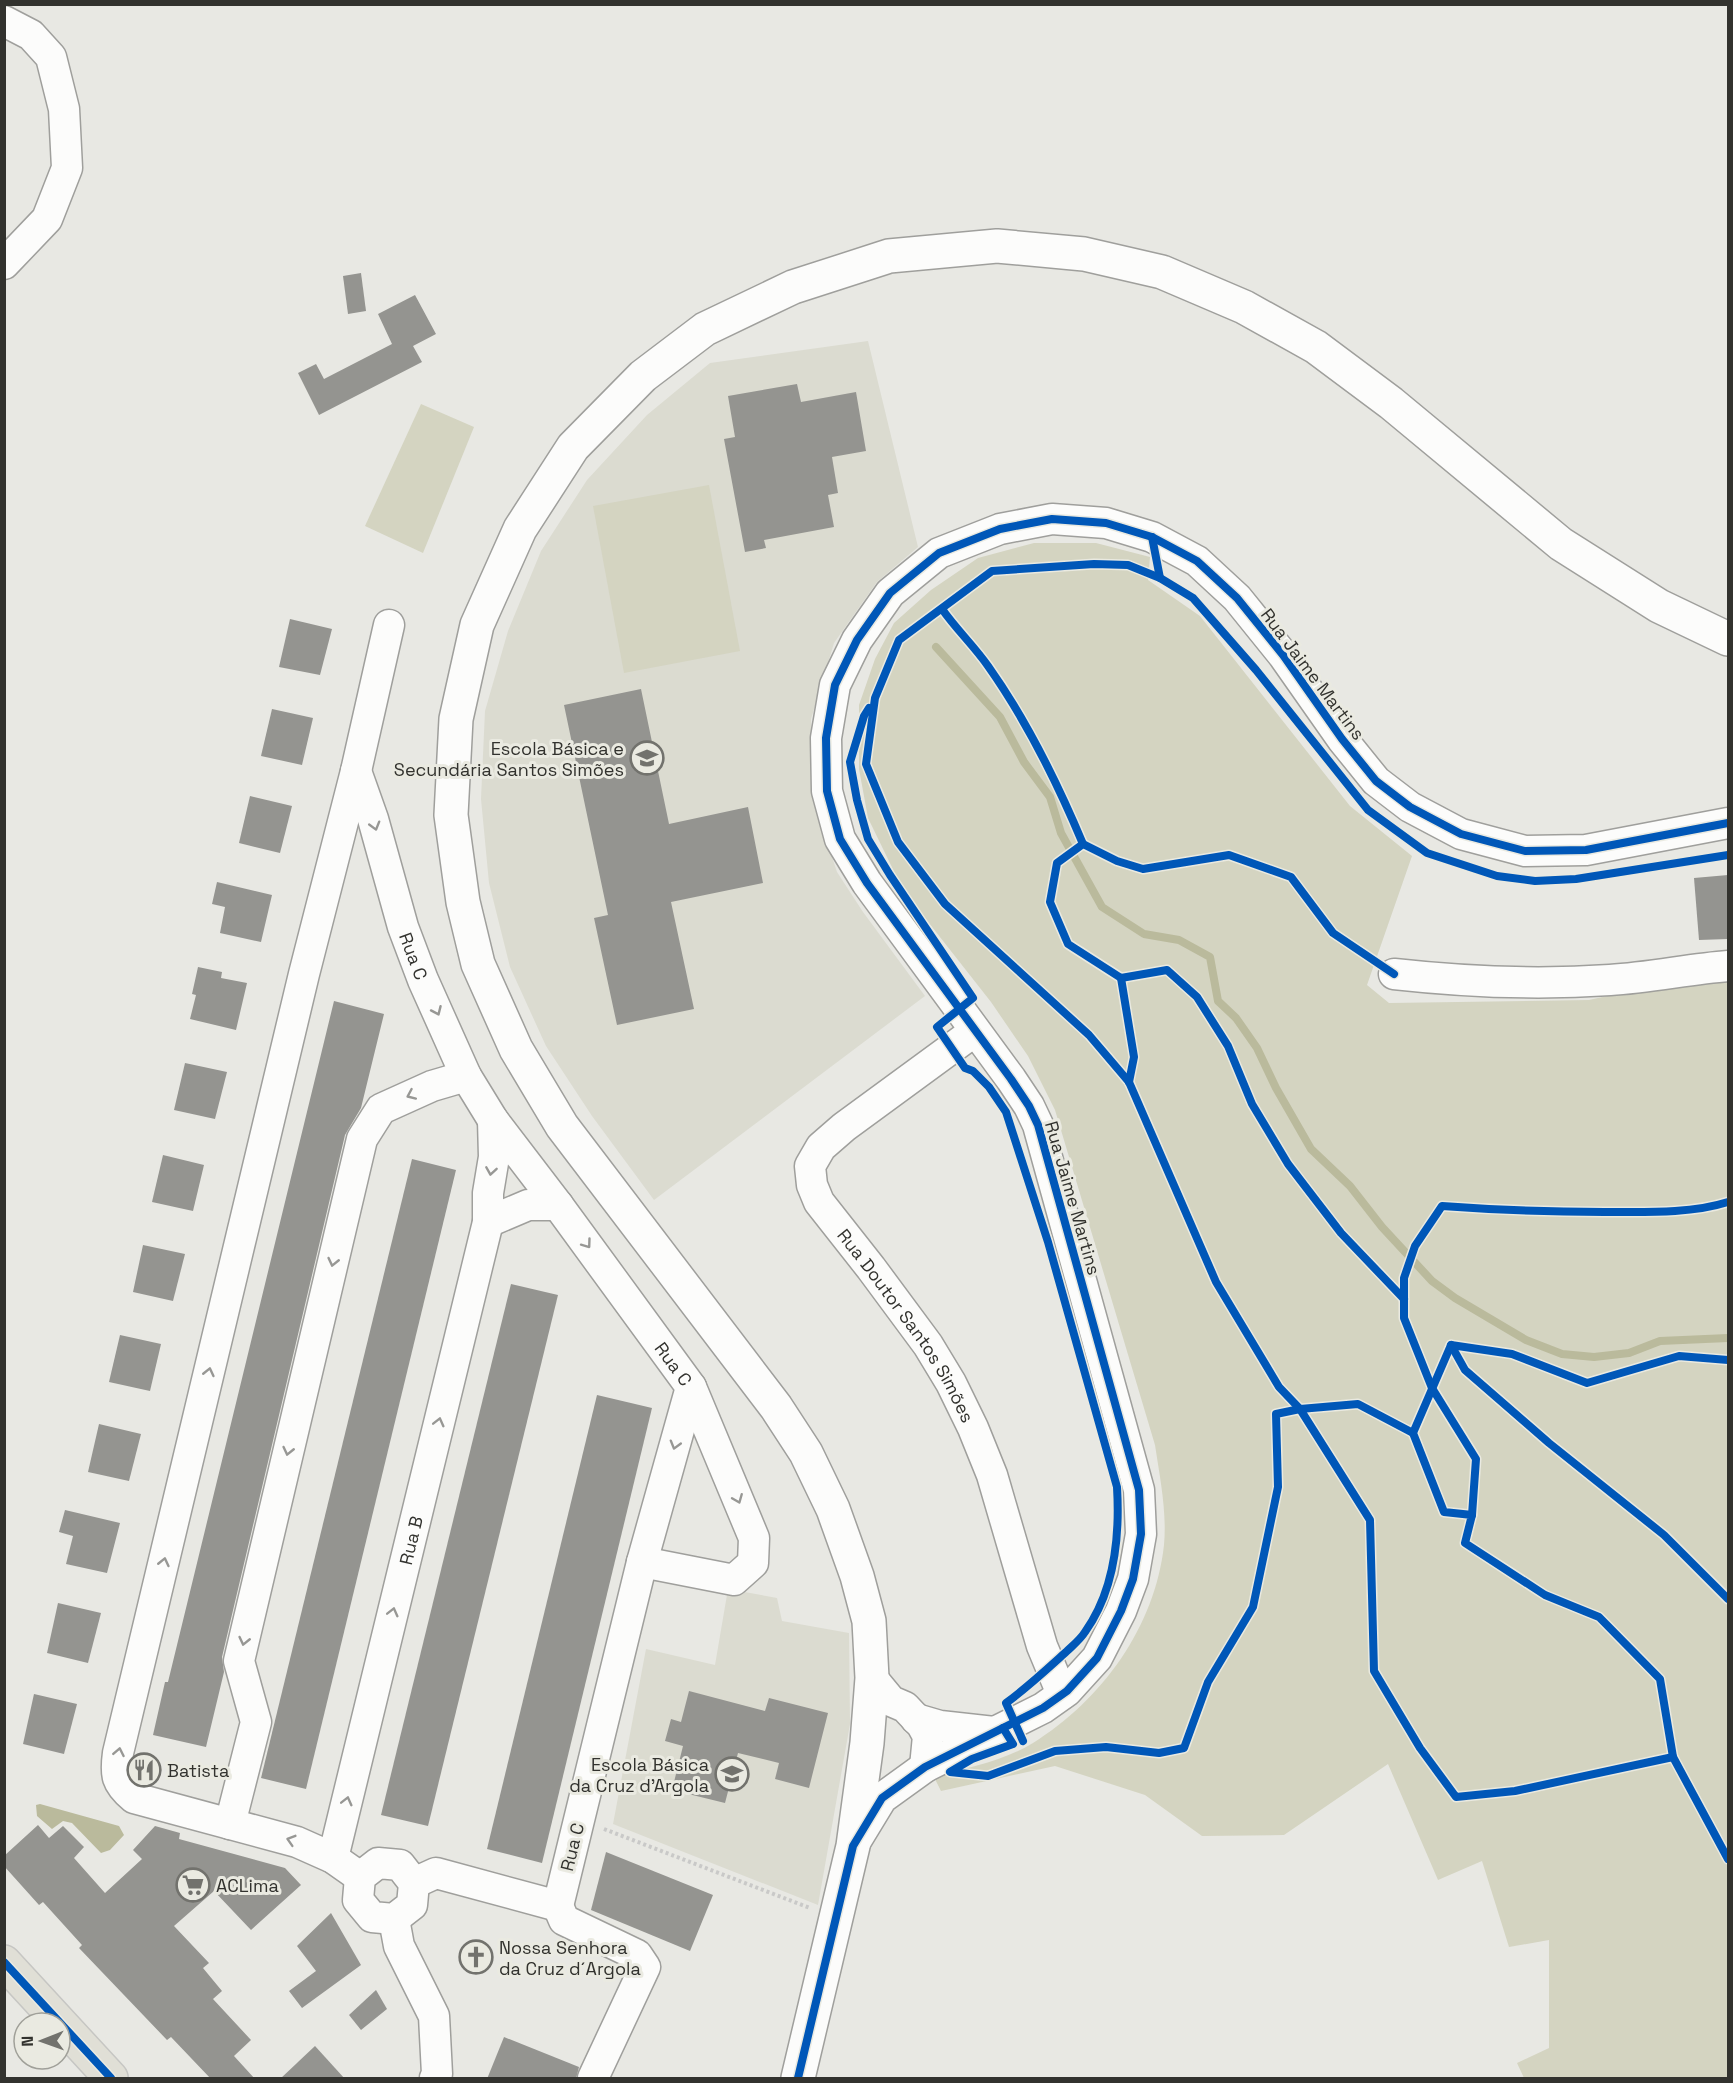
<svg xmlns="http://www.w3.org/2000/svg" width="1733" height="2083" viewBox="0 0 1733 2083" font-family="'Space Grotesk',sans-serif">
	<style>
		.built { fill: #dbdbd0 }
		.green { fill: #d4d4c1 }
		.water { fill: #baba9c }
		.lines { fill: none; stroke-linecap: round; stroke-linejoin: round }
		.stream { stroke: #baba9c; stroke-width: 8 }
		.building { fill: #949490 }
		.minor-casing { stroke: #9f9f9c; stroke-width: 33 }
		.tertiary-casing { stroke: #9f9f9c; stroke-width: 36 }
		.primary-casing { stroke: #c6c6c3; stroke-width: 36 }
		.path { stroke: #c9c9c8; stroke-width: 4; stroke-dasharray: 3 3; stroke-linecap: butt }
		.minor { stroke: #fcfcfb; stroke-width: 30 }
		.tertiary { stroke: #fcfcfb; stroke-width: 33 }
		.primary { stroke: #e0dfd6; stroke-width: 33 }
		.cycleway-casing { stroke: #eaeae1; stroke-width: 11 }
		.cycleway { stroke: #0057b8; stroke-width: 8 }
		.oneway { stroke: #979794 }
		.labels { text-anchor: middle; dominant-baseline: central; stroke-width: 6; stroke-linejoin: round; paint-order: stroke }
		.street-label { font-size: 18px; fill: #32322e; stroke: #eaeae1 }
		.poi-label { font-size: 18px; fill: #32322e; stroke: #eaeae1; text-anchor: start }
	</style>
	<rect width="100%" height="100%" fill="#e8e8e3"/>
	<g class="built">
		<path d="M868,341l50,206 -41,35 -43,61 -23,76 1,78 25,75 26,40 62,84 -271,204 -62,-84 -46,-70 -36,-79 -21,-84 -8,-84 4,-88 23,-80 33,-80 46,-71 60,-65 63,-52z"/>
		<path d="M728,1589l49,9 5,23 67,12 1,91 -32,181 -205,-81 33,-175 69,16z"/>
	</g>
	<g class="green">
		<path d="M421,404l53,23 -51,126 -58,-27z"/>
		<path d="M709,485l31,166 -116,22 -31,-167z"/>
		<path d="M1034,543h62l54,14 -2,23 52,36 150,190 62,50 -45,129 22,18 200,-3 99,-22 40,-5v1105h-204l-7,-15 32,-15v-108l-40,7 -27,-86 -44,19 -50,-116 -104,71 -82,1 -57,-41 -90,-29 -114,25 -7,-14c32,-9 70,-16 99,-34 69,-43 122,-116 131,-198 3,-33 -4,-67 -9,-100l-100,-335 -27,-54 -37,-54 -88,-112 -35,-72 -9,-49v-64l16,-46 19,-36 37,-33 47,-32z"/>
	</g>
	<path class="water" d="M40,1804l79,22 5,9 -14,15 -9,3 -29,-30 -9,-2 -11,8 -15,-13 -1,-11z"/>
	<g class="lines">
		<path class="stream" d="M936,647l64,70 24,45 26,35 11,36 41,74 42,27 35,6 31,17 8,44 18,17 21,30 19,40 35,61 39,37 32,41 50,54 23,17 71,42 36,14 32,3 35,-4 31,-12 68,-3"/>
	</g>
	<g class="building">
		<path d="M361,273l5,38 -18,3 -5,-38z"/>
		<path d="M415,295l21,39 -23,12 9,16 -103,53 -21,-42 18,-9 8,15 68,-35 -14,-30z"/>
		<path d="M797,384l4,18 55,-10 10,59 -34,6 6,36 -10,2 6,32 -70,13 2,8 -21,4 -21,-113 11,-2 -7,-41z"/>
		<path d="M290,619l42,10 -12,46 -41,-8z"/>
		<path d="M641,689l28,135 79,-17 15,76 -92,19 23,107 -77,16 -23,-107 14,-3 -44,-210z"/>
		<path d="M272,709l41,9 -11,47 -41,-9z"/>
		<path d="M250,796l42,10 -12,47 -41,-10z"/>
		<path d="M1728,875v64l-29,1 -5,-62z"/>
		<path d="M217,882l55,13 -11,47 -41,-9 5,-26 -13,-3z"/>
		<path d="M198,967l24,5 -1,6 26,5 -11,47 -46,-11 6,-24 -4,-1z"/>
		<path d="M334,1001l50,13 -23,94 -16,27 -123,522 2,15 -18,75 -53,-12 12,-53h3z"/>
		<path d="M185,1063l42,9 -12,47 -41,-9z"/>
		<path d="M163,1155l41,10 -11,46 -41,-9z"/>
		<path d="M412,1159l44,11 -150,619 -45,-11z"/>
		<path d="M143,1245l42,9 -12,47 -40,-9z"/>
		<path d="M511,1284l47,11 -130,531 -47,-11z"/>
		<path d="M120,1335l41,9 -11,47 -41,-9z"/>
		<path d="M597,1395l55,13 -110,455 -55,-14z"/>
		<path d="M99,1424l42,10 -12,47 -41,-9z"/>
		<path d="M65,1510l55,13 -13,50 -41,-9 7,-28 -14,-4z"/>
		<path d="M58,1603l43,10 -13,50 -41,-10z"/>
		<path d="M689,1691l76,20 4,-13 59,15 -19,75 -34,-9 4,-16 -41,-10 -13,50 -53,-13 11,-44 -18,-5 6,-22 10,3z"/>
		<path d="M34,1694l43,10 -13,50 -41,-10z"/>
		<path d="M38,1825l11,13 14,-12 21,21 -10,11 31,35 37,-34 -9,-9 22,-24 25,7 -1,6 106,29 16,17 -50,45 -37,-39 -40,35 35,37 -6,5 19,23 -9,8 38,41 -17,16 21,23h-44l-40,-42 -4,3 -88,-92 3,-3 -39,-43 -4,3 -35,-39v-10z"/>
		<path d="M606,1852l107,43 -23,56 -99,-41z"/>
		<path d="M331,1913l30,52 -59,43 -13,-17 27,-20 -19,-25z"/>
		<path d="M376,1990l11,19 -26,21 -12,-15z"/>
		<path d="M504,2037l75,30 -3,12h-89z"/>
		<path d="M315,2046l30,33h-65z"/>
	</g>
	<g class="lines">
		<g class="minor-casing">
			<g id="minor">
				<path d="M4,21l27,14 20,22 13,52 3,59 -20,51 -43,45"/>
				<path id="s1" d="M356,771l17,48 30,108 20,53 43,96 27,44 65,85 133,182 -49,175 -84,344"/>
				<path d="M1394,974c72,8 143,11 216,6 39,-2 79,-11 118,-14"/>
				<path id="s2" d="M975,1031l-131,96 -23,20 -11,19 2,19 7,17 52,66 57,77 23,38 22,45 19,47 50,171 20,48"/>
				<path d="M488,1222l40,-17h30"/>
				<path d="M642,1562l92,18 19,-17 1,-25 -63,-151"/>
				<path d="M872,1678l19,23 14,6 17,18 6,11 -3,31"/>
				<path d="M916,1719l24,7 54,6"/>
				<path d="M230,1824l26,-102 -17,-61 123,-522 19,-30 51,-23 34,-10"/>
				<path d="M854,1844l28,-46 43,-31 118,-59 24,-17 30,-33 24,-47 12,-32 8,-45 -2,-44 -101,-365 -9,-19 -18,-27 -144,-196 -27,-44 -13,-48 -1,-53 9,-53 22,-45 33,-47 49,-40 61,-24 52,-10 54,4 46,14 45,24 40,37 46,57 59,84 34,42 34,26 51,27 64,17 61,-1 142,-27"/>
				<path id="s3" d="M333,1858l155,-636v-29l6,-36 -1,-37"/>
				<path d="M378,1863l22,2 14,18 -2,22 -18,14 -22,-2 -14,-17 2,-23z"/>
				<path d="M360,1877l-27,-19 -36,-16 -163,-44c-18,-15 -19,-23 -16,-45l186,-779 52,-203 33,-146"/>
				<path d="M414,1883l22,-10 122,33"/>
				<path d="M558,1906l6,14 73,35 8,12 -52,111"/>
				<path d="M394,1919l5,27 35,70 3,58 -2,4"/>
			</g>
		</g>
		<g class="tertiary-casing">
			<path id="tertiary" d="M798,2078l55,-232 14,-103 5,-65 -3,-57 -12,-45 -24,-67 -27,-56 -30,-46 -214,-281 -46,-77 -38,-85 -15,-62 -12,-87 5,-96 21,-94 43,-96 53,-82 70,-71 62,-47 88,-42 96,-31 108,-10 87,8 78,18 82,35 72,40 75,56 170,141 98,62 69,33"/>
		</g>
		<g class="primary-casing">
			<path id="primary" d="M4,1962l107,116"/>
		</g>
		<g class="path">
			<path d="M1160,578l-32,-13 -34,-1 -102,7 -93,69 -24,58 -9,66 32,78 47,62 144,131 40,47 87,200 63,105 21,22 70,111 4,151 46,77 36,49 59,-6 158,-34"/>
			<path d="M942,609c14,20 32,37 46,57 39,55 69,116 95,178"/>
			<path d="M1374,960l-41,-27 -42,-56 -62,-22 -86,14 -26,-8 -34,-17 -26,19 -7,39 18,42 53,34 46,-8 30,27 31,49 24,58 36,60 53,69 63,66"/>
			<path d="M1121,978l13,79 -5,24"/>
			<path d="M1452,1346l13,24 84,73 115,92 64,64"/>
			<path d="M1728,1360l-49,-4 -92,27 -75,-29 -61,-9 -38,88 31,79 28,3 -7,28 80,52 54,22 61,62 13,78 55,102"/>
			<path d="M1472,1515l4,-56 -44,-71 -28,-70v-40l11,-32 27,-40c54,4 108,6 162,6 41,0 86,2 124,-10"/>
			<path d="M971,1774l17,2 67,-25 51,-4 53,6 25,-5 24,-66 45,-75 25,-120 -2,-73 24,-5 58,-5 55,29"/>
			<path d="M604,1829l206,79"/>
		</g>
		<use href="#minor" class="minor"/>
		<use href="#tertiary" class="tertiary"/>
		<use href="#primary" class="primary"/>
		<g class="cycleway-casing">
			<g id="cycleway">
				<path d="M1152,537l8,41 33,20 63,72 112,140 59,43 70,23 38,5 41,-2 152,-24"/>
				<path d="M1160,578l-32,-13 -34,-1 -102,7 -93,69 -24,58 -9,66 32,78 47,62 144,131 40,47 87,200 63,105 21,22 70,111 4,151 46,77 36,49 59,-6 158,-34"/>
				<path d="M942,609c14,20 32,37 46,57 39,55 69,116 95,178"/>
				<path d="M869,708l-5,8 -14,46 7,38 11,39 22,36 83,123 -36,29 28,41 8,3 16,16 17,25 42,130 69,245c3,50 -2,103 -32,145 -5,8 -13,14 -19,20 -20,18 -38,35 -60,51l17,38"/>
				<path d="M1394,974l-61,-41 -42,-56 -62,-22 -86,14 -26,-8 -34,-17 -26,19 -7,39 18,42 53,34 46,-8 30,27 31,49 24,58 36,60 53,69 63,66"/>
				<path d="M1121,978l13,79 -5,25"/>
				<path d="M1451,1345l14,25 84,73 115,92 64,64"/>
				<path d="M1728,1360l-49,-4 -92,27 -75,-29 -61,-9 -38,88 31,79 28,3 -7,28 80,52 54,22 61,62 13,78 55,102"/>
				<path d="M1472,1515l4,-56 -44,-71 -28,-70v-40l11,-32 27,-40c54,4 108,6 162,6 41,0 86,2 124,-10"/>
				<path d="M1003,1728l10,16 -41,15 -22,13 38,4 67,-25 51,-4 53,6 25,-5 24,-66 45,-75 25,-120 -2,-73 24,-5 58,-5 55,29"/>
				<path d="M4,1962l107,116"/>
				<path d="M798,2078l55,-232 29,-48 43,-31 118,-59 24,-17 30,-33 24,-47 12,-32 8,-45 -2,-44 -101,-365 -9,-19 -18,-27 -144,-196 -27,-44 -13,-48 -1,-53 9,-53 22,-45 33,-47 49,-40 61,-24 52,-10 54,4 46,14 45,24 40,37 46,57 59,84 34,42 34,26 51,27 64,17 61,-1 142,-27"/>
			</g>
		</g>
		<use href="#cycleway" class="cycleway"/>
	</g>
	<defs><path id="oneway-chevron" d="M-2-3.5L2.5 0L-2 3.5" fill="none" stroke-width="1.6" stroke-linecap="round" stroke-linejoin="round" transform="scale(1.5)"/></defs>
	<g class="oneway">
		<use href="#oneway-chevron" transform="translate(375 826) rotate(74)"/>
		<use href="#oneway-chevron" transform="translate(437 1011) rotate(66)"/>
		<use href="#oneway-chevron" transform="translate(411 1095) rotate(156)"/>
		<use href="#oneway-chevron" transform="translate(491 1171) rotate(99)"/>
		<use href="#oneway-chevron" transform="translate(587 1244) rotate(54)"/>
		<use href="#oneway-chevron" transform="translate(333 1262) rotate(103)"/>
		<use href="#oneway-chevron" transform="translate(209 1372) rotate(-77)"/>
		<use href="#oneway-chevron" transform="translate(439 1422) rotate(-76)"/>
		<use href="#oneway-chevron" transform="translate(675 1445) rotate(106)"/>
		<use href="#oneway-chevron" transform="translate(288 1451) rotate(103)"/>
		<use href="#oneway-chevron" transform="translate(738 1499) rotate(68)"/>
		<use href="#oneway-chevron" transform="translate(164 1562) rotate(-77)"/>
		<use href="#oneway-chevron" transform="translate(393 1612) rotate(-76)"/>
		<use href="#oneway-chevron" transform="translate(244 1641) rotate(103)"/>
		<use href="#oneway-chevron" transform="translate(119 1752) rotate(-79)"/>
		<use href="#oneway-chevron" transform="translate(347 1801) rotate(-76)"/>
		<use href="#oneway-chevron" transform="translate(291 1840) rotate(-163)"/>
	</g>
	<defs>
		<g id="school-ring" transform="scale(1.725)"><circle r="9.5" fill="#eaeae1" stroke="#72726d" stroke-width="1.5"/><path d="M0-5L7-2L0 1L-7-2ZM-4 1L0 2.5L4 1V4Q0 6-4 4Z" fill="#72726d"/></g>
		<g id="restaurant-ring" transform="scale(1.725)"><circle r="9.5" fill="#eaeae1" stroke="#72726d" stroke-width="1.5"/><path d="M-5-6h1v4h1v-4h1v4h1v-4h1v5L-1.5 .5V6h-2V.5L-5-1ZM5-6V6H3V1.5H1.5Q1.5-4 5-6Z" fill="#72726d"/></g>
		<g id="supermarket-ring" transform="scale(1.725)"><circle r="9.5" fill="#eaeae1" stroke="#72726d" stroke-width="1.5"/><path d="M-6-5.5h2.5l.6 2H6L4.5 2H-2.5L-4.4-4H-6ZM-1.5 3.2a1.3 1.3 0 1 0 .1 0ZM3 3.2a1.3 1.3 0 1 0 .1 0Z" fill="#72726d"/></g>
		<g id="church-ring" transform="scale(1.725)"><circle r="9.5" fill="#eaeae1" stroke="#72726d" stroke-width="1.5"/><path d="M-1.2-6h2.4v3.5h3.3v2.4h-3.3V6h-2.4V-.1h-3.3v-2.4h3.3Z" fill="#72726d"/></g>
	</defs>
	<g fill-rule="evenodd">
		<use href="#school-ring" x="647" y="758"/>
		<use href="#restaurant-ring" x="144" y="1770"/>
		<use href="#school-ring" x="732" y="1774"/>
		<use href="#supermarket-ring" x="193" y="1885"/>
		<use href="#church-ring" x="476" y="1957"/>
	</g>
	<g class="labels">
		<g class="street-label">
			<text transform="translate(1313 674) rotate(53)">Rua Jaime Martins</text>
			<text stroke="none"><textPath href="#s1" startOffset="194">Rua C</textPath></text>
			<text transform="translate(1073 1198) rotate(74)">Rua Jaime Martins</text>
			<text stroke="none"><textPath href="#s2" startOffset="404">Rua Doutor Santos Simões</textPath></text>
			<text stroke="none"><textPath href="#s1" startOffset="680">Rua C</textPath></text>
			<text stroke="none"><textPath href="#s3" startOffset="327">Rua B</textPath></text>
			<text transform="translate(572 1847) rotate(-76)">Rua C</text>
		</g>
		<g class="poi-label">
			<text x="624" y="748" text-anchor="end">Escola Básica e<tspan x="624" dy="21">Secundária Santos Simões</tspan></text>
			<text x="709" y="1764" text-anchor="end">Escola Básica<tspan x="709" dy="21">da Cruz d'Argola</tspan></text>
			<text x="167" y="1770">Batista</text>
			<text x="216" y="1885">ACLima</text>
			<text x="499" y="1947">Nossa Senhora<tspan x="499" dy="21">da Cruz d´Argola</tspan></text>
		</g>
	</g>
	<rect width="1733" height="2083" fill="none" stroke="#32322e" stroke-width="12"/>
	<g transform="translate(42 2041) rotate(269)"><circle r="28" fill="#eaeae1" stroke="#a0a099" stroke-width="1.5"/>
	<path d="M0-4.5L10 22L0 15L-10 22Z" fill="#72726d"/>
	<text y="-9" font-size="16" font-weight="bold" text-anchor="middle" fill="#32322e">N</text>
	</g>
</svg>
